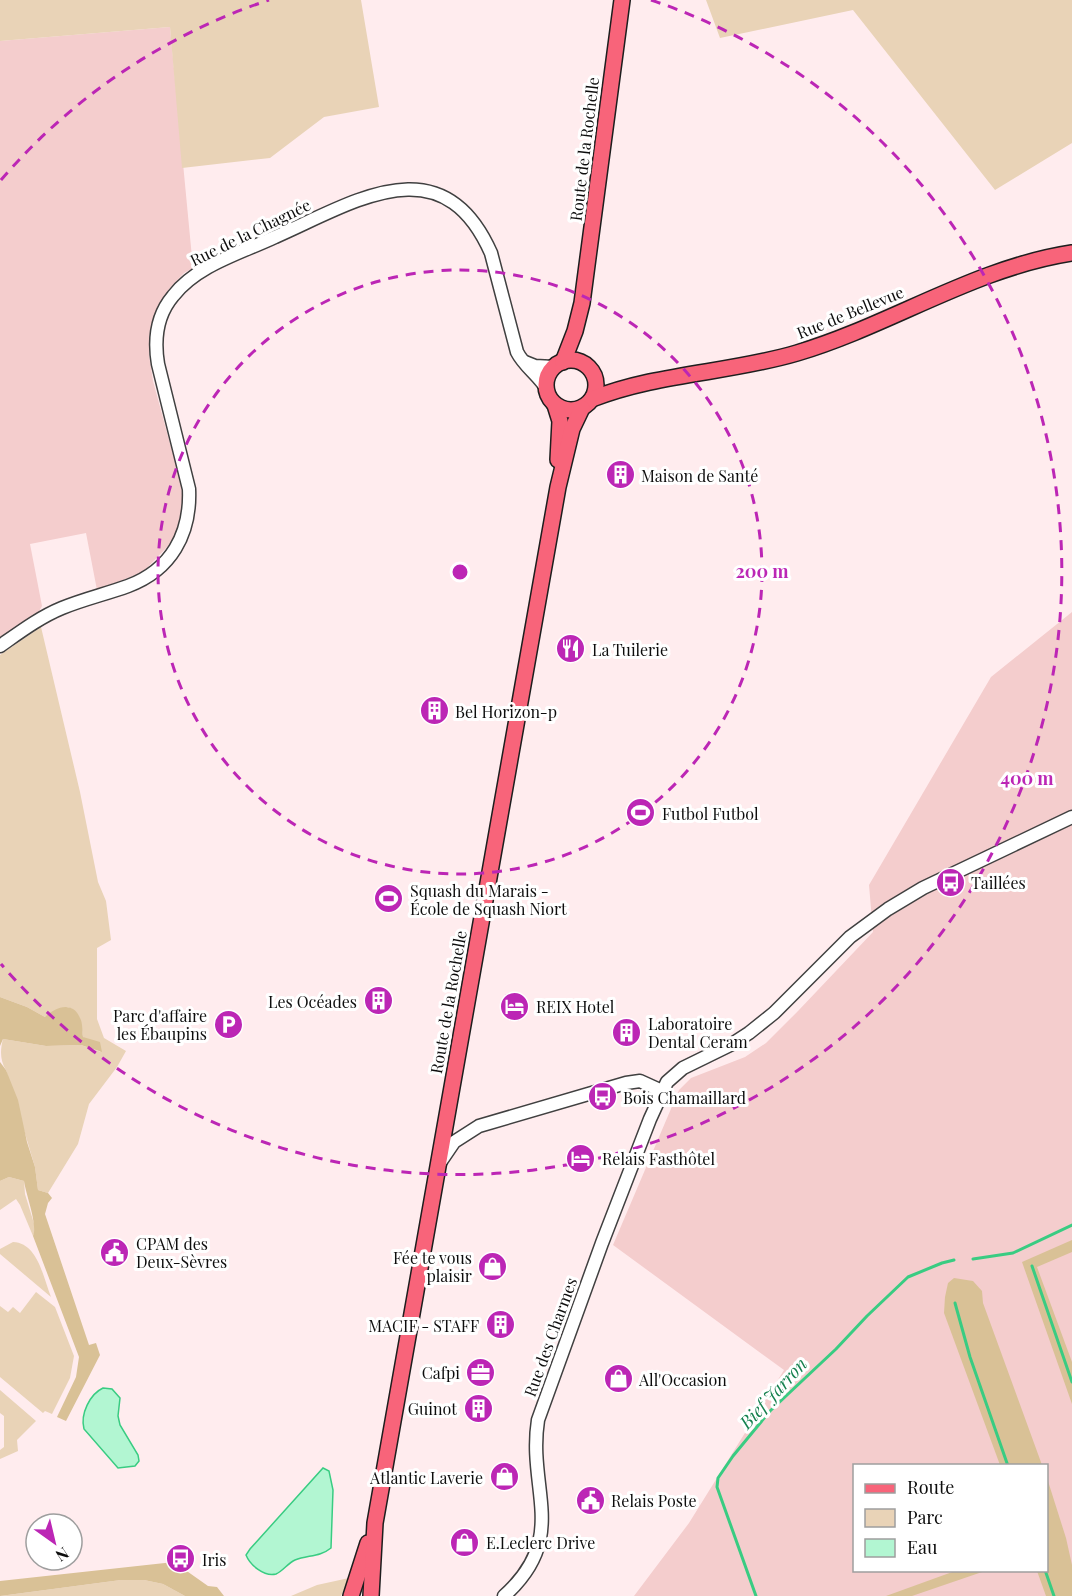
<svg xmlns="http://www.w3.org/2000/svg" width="1072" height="1596" viewBox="0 0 1072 1596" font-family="'Playfair Display',serif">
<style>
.farmland{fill:#f4cdcd;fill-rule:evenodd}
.green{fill:#e9d3b7}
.forest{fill:#d9c196}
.water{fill:#b2f6d2;stroke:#39cc82;stroke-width:1.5}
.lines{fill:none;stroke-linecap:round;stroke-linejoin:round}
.stream{stroke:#39cc82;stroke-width:3}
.minor-casing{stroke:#404040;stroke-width:15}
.major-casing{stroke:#1e1e1e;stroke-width:18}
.minor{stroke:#fff;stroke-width:12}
.major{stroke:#f8647a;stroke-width:15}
.ring{fill:none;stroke:#bc26b5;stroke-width:3;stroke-dasharray:10 8}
.labels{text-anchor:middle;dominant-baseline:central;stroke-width:6;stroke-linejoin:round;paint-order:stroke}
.street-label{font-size:16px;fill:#0d0d0d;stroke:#fff}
.poi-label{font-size:16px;fill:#0d0d0d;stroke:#fff;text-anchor:start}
.water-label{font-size:18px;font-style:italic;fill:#16814f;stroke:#fff}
.centre{fill:#bc26b5;stroke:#fff;stroke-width:3}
.ring-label{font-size:18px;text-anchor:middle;font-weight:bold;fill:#bc26b5;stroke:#fff;stroke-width:6;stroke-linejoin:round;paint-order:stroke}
</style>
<rect width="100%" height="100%" fill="#ffecee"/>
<g class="farmland">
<polygon points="170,27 193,268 184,273 169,289 154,316 149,338 149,355 153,381 181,484 183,505 179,527 170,544 143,572 97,590 86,533 30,544 42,606 37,615 0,639 0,41"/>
<path d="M 1072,612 L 1072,1596 L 634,1596 L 689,1523 L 784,1370 L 613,1245 L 679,1090 L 691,1078 L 745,1057 L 766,1043 L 798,1011 L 873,932 L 869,885 L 991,677 ZM 854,1466 L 1046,1466 L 1046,1570 L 854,1570 Z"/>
</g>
<g class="green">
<polygon points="0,0 361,0 379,107 324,117 270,158 182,168 170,27 0,41"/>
<polygon points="706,0 1072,0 1072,143 995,190 853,10 720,38"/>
<path d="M 41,627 L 80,792 L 98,882 L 106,901 L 111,940 L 97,948 L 97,1019 L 104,1038 L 126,1051 L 117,1067 L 89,1104 L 78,1144 L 48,1193 L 38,1190 L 35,1167 L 6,1070 C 0,1061 0,1050 3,1039 L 46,1046 L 81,1045 L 101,1052 L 83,1037 C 81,1024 82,1013 68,1007 L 45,1017 L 27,1007 L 0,997 L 0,655 Z"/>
<polygon points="9,1177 24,1181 25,1194 36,1230 33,1236 20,1205 16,1199 0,1210 0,1181"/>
<path d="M 13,1242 C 38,1243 43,1277 51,1297 L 0,1254 L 0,1249 Z"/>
<polygon points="36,1292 55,1307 74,1356 70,1378 52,1414 45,1411 43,1413 0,1377 0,1306 8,1312 13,1307 20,1313"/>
<polygon points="0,1390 36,1421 17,1440 18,1451 0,1459 0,1450 4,1447 4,1416 0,1413"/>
<polygon points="349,1578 341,1596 291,1596 317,1585"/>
<polygon points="121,1580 144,1580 163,1584 185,1596 0,1596"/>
</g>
<g class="forest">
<path d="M 0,997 L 27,1007 L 45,1017 C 55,1007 73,1000 80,1018 C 83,1023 82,1031 83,1037 L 100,1042 L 102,1052 L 81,1045 L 46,1046 L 3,1039 L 0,1046 Z"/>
<path d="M 0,1062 L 6,1070 L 18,1100 L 27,1142 L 35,1167 L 38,1190 L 48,1193 L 52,1198 L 48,1203 L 45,1214 L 89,1345 L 96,1343 L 100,1355 L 66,1421 L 57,1417 L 76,1377 L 79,1357 L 33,1236 C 38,1225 26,1195 24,1181 L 9,1177 L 0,1181 Z"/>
<polygon points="1072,1240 1072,1252 1037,1267 1072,1362 1072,1404 1022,1262"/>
<polygon points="954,1278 973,1281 982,1291 983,1303 1042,1465 1000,1465 944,1313 945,1297 948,1283"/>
<polygon points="1047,1478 1066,1538 1072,1565 1072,1596 1046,1596 1037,1571 1046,1570"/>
<polygon points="174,1562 208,1586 217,1587 224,1596 185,1596 163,1584 144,1580 121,1580 0,1596 0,1581"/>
<polygon points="955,1571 985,1571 912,1596 886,1596"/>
</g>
<g class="water">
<path d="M 103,1388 L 112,1389 L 120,1398 L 118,1416 L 120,1425 L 138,1455 L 139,1461 L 135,1466 L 118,1468 L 84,1429 C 80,1414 90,1394 103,1388 Z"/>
<path d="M 323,1468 L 329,1471 L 333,1490 L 331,1548 C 320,1557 308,1555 295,1560 C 288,1563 283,1571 276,1574 C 264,1577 250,1565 246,1555 L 250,1549 Z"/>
</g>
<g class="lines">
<g class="stream">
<polyline points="973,1259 1013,1253 1072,1225"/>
<polyline points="1032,1266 1072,1382"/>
<polyline points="955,1303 970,1357 1008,1466"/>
<polyline points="1045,1570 1054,1596"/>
<polyline points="756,1596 717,1487 718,1478 733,1456 770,1411 836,1349 867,1316 908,1277 942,1263 954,1260"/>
</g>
<defs>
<g id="minor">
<polyline points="525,362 535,366 554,367"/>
<path d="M 0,646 C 20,632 40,617 62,608 C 84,599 106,594 128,586 C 171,570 191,534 189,489 L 158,364 C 154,340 157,315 173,296 C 197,265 241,253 275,237 C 353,203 442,142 491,253 L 517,352 C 524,366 538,375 546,388"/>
<polyline points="439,1164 454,1142 479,1126 626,1083 640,1081 662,1091"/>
<path d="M 504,1596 C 570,1537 527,1490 538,1420 L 602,1243 L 650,1119 L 667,1082 L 683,1068 L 732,1044 L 749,1033 L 774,1013 L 850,937 L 888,909 L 923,888 L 1072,817"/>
</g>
<g id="major">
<circle cx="571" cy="385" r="25"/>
<polyline points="563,362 575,331 582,303 622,0"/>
<path d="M 592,399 C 658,373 730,373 797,353 C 891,325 974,268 1072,253"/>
<polyline points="555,405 560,421 558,460"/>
<polyline points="351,1596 368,1543"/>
<polyline points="371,1596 375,1523 558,487 572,429 582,408"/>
</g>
</defs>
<use href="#minor" class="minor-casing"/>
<use href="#major" class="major-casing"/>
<use href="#minor" class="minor"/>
<use href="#major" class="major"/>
</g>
<g class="ring">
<circle cx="460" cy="572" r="302"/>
<path d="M1 180A603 603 0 0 1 269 0M651 0A603 603 0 1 1 1 964"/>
</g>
<defs>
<symbol id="building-disc" viewBox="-11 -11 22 22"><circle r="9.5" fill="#bc26b5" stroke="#fff"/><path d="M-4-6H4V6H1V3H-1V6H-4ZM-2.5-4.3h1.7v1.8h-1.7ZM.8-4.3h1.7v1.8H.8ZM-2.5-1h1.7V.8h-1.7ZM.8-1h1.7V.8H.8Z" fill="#fff"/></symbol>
<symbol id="restaurant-disc" viewBox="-11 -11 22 22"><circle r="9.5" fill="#bc26b5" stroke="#fff"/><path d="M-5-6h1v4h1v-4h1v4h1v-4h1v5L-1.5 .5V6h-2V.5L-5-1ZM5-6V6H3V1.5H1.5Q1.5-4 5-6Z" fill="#fff"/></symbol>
<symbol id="stadium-disc" viewBox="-11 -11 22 22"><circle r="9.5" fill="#bc26b5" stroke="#fff"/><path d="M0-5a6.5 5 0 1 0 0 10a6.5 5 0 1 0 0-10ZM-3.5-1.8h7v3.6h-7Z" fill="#fff"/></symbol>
<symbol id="bus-disc" viewBox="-11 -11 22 22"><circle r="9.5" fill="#bc26b5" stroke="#fff"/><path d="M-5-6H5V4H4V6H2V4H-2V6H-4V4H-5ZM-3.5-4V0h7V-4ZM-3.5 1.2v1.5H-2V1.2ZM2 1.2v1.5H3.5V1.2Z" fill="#fff"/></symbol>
<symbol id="hotel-disc" viewBox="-11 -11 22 22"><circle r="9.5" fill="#bc26b5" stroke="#fff"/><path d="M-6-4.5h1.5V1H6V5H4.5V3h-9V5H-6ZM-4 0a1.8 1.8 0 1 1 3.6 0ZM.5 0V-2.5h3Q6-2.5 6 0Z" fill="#fff"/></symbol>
<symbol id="parking-disc" viewBox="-11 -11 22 22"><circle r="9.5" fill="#bc26b5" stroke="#fff"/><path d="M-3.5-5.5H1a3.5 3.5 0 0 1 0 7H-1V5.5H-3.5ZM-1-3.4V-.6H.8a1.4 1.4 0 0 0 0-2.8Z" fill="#fff"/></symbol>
<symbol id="civic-disc" viewBox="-11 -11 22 22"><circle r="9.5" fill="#bc26b5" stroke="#fff"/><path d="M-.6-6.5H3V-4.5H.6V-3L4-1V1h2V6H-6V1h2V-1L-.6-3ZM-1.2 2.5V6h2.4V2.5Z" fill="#fff"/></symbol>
<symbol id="shop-disc" viewBox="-11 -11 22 22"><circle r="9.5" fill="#bc26b5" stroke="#fff"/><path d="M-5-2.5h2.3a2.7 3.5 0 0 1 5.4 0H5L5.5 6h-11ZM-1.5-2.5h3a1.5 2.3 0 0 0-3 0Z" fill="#fff"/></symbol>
<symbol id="office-disc" viewBox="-11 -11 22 22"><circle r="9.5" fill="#bc26b5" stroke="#fff"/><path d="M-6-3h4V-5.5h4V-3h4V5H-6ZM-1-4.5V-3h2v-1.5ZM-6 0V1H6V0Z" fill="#fff"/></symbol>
</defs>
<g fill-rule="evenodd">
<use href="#building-disc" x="604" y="458" width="33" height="33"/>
<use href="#restaurant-disc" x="554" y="632" width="33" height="33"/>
<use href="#building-disc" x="418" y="694" width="33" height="33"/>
<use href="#stadium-disc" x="624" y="796" width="33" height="33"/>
<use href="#bus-disc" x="934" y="866" width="33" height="33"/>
<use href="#stadium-disc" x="372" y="882" width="33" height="33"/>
<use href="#building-disc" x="362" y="984" width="33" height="33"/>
<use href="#hotel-disc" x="498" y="990" width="33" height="33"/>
<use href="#parking-disc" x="212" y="1008" width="33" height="33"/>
<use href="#building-disc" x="610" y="1016" width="33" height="33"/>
<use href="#bus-disc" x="586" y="1080" width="33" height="33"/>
<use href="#hotel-disc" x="564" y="1142" width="33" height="33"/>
<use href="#civic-disc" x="98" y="1236" width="33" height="33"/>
<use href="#shop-disc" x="476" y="1250" width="33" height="33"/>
<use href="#building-disc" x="484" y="1308" width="33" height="33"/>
<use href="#office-disc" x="464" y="1356" width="33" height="33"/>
<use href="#shop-disc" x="602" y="1362" width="33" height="33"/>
<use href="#building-disc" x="462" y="1392" width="33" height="33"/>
<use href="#shop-disc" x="488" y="1460" width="33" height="33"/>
<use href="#civic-disc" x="574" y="1484" width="33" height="33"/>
<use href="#shop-disc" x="448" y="1526" width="33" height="33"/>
<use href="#bus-disc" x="164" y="1542" width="33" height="33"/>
</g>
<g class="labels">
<g class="street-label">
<text transform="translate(584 149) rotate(-83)">Route de la Rochelle</text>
<text transform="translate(250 232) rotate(-26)">Rue de la Chagnée</text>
<text transform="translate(850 312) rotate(-22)">Rue de Bellevue</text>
<text transform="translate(448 1002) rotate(-80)">Route de la Rochelle</text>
<text transform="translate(550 1337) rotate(-70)">Rue des Charmes</text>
</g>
<g class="poi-label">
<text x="641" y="475">Maison de Santé</text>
<text x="592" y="649">La Tuilerie</text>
<text x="455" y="711">Bel Horizon-p</text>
<text x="662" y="813">Futbol Futbol</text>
<text x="971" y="882">Taillées</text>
<text x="410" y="890">Squash du Marais -<tspan x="410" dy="18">École de Squash Niort</tspan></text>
<text x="357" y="1001" text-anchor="end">Les Océades</text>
<text x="536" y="1006">REIX Hotel</text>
<text x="207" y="1015" text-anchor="end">Parc d'affaire<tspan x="207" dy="18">les Ébaupins</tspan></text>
<text x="648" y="1023">Laboratoire<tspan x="648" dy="18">Dental Ceram</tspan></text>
<text x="623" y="1097">Bois Chamaillard</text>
<text x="602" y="1158">Relais Fasthôtel</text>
<text x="136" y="1243">CPAM des<tspan x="136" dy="18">Deux-Sèvres</tspan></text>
<text x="472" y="1257" text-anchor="end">Fée te vous<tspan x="472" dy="18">plaisir</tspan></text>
<text x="479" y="1325" text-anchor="end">MACIF - STAFF</text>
<text x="460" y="1372" text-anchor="end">Cafpi</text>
<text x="639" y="1379">All'Occasion</text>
<text x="457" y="1408" text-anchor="end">Guinot</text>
<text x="483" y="1477" text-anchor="end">Atlantic Laverie</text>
<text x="611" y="1500">Relais Poste</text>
<text x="486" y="1542">E.Leclerc Drive</text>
<text x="202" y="1559">Iris</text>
</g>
<g class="water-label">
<text transform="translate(773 1393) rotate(-47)">Bief Jarron</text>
</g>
</g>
<circle cx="460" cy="572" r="9" class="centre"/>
<g class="ring-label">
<text x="762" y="578">200 m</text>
<text x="1027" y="785">400 m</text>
</g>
<rect x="853" y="1464" width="195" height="108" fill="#ffffff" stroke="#9e9e9e" stroke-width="1.5"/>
<rect x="865" y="1484" width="30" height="9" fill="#f8647a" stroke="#9e9e9e" stroke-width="1.5"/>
<text x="907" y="1494" font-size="18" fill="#0d0d0d">Route</text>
<rect x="865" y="1509" width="30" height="18" fill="#e9d3b7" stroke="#9e9e9e" stroke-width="1.5"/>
<text x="907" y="1524" font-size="18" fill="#0d0d0d">Parc</text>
<rect x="865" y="1539" width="30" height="18" fill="#b2f6d2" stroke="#9e9e9e" stroke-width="1.5"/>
<text x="907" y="1554" font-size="18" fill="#0d0d0d">Eau</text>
<g transform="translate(54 1542) rotate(146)"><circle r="28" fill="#ffffff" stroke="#9e9e9e" stroke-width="1.5"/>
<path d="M0-4.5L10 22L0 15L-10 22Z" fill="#bc26b5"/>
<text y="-9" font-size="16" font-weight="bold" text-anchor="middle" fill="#0d0d0d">N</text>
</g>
</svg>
